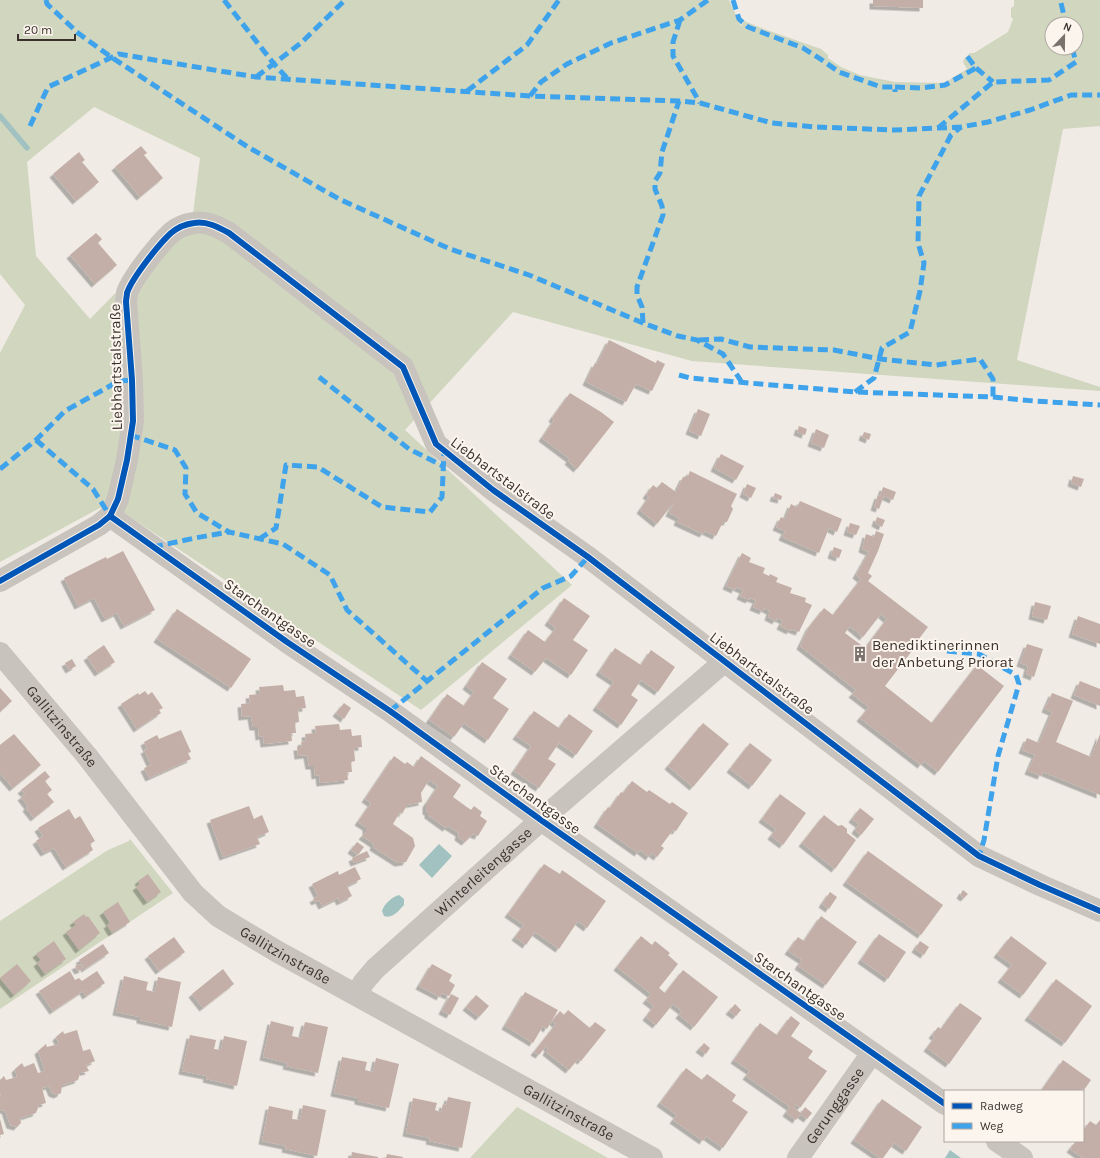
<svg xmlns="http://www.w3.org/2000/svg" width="1100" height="1158" viewBox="0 0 1100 1158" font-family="Karla,sans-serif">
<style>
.green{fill:#d1d6bf;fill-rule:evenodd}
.water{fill:#a1c2c1}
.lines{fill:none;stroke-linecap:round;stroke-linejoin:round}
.stream{stroke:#a1c2c1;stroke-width:5.5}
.building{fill:#c3afa7;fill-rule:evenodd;filter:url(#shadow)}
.street{stroke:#c9c3be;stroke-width:22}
.quiet{stroke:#3fa3eb;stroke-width:5;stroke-dasharray:10 5;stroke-linecap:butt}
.cycleway-casing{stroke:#fbf5ee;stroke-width:8}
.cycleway{stroke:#0057b8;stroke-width:6}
.labels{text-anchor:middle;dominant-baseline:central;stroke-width:4;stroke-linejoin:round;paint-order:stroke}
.street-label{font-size:15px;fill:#3b302b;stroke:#fbf5ee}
.poi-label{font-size:15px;fill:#3b302b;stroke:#fbf5ee;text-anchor:start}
</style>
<defs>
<filter id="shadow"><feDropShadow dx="-3.5" dy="3.5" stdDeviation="0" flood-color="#0004"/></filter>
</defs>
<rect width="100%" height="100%" fill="#f0ebe5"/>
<g class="green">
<path d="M 0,0 L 729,0 L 741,26 L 744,21 L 764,29 L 821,49 L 828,55 L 828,58 L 841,67 L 860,75 L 895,82 L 944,83 L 967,69 L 963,62 L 964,59 L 970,53 L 974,53 L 1008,32 L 1013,19 L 1011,17 L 1011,8 L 1014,6 L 1014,0 L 1100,0 L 1100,126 L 1063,129 L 1017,360 L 1100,387 L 1100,391 L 692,361 L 513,312 L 405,430 L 572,585 L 421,710 L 109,503 L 0,562 L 0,353 L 25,305 L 0,274 ZM 1052,24 L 1076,24 L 1076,48 L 1052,48 ZM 94,107 L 200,158 L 193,214 L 90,319 L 36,256 L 27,162 Z"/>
<polygon points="130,839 173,893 0,1009 0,921 108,850 129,841"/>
<polygon points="517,1107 608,1158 470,1158"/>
</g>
<g class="water">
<polygon points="439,844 452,856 432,878 419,865"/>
<path d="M 399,895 L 404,899 L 404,905 C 398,911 393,919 384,916 L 382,911 C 384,904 392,897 399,895 Z"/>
<polygon points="950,1150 961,1158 945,1158"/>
</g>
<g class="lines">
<polyline class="stream" points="0,116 27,148"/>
</g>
<g class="building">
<polygon points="873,0 923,0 923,8 873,6"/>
<polygon points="141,146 147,153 144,155 163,178 140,197 115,167"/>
<polygon points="79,152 85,160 82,162 99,182 76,201 53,174"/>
<polygon points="96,233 102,239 98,243 117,265 95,284 70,255"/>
<polygon points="609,340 656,363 657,360 665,364 652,391 636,384 626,402 586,382 595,363 597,364"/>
<polygon points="570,393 601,412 614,422 577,469 568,461 570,459 542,438 554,420 552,418"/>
<polygon points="698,409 710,414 701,436 689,431"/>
<polygon points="799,426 807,429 805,435 797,432"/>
<polygon points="816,429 829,435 824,448 811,443"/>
<polygon points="864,432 871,434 869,440 862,437"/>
<polygon points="721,454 744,466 736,480 714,468"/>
<polygon points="690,471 737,494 731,506 733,509 727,522 723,522 716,536 705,531 703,534 677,522 679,518 669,513 674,502 657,524 640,510 649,497 646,495 653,485 657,488 662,482 676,492 683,477 688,476"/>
<polygon points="1073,476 1084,479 1081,487 1071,483"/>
<polygon points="747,484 756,488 751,498 743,494"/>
<polygon points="883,487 896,492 893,500 884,496 879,509 874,507 878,495 880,496"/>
<polygon points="775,493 782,496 781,500 773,498"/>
<polygon points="800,501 842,519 837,532 829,528 819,553 782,537 785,531 776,527 781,517 785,519 791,504 797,507"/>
<polygon points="877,517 885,520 882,527 875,523"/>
<polygon points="850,523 860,526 856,535 847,532"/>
<path d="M 876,531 L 884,534 L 878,551 L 868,573 L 872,576 L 868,581 L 928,627 L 918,640 L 918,643 L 885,686 L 932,723 L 977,665 L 1004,686 L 938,772 L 924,761 L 921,765 L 860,718 L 869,707 L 852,694 L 856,690 L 800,646 L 809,627 L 824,608 L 833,615 L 861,579 L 856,575 L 869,552 L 862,549 L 866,534 L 874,537 ZM 881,614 L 887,619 L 865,648 L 845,633 L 850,626 L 863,637 Z"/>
<polygon points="834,547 842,550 839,558 831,555"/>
<polygon points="123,551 155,610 124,626 117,613 105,619 94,598 78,606 64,578 106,557 107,559"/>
<polygon points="742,553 751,558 749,562 765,568 763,573 769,576 770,574 778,578 776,582 792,588 790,593 806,598 805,602 812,605 799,632 791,629 790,631 780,626 783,620 777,618 776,621 768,617 770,611 764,608 763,611 753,607 756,600 750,598 749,600 740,596 743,590 736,587 735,590 726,586"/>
<polygon points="564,598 590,616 573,640 588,650 571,675 546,658 535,672 511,655 528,630 545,642 556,628 548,622"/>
<polygon points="1035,602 1051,606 1047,620 1032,616"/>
<polygon points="177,609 251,659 231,688 157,639"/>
<polygon points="1078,616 1100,624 1100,644 1072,634"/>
<polygon points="1027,644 1043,649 1034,677 1026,674 1028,666 1020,663"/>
<polygon points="104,645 115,662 98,673 87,657"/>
<polygon points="615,648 641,665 651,650 675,667 658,692 641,680 631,695 638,700 621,725 596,707 614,682 599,672"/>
<polygon points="72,659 76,666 69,670 65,663"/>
<polygon points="482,662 507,679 493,698 509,709 488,740 464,723 454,737 429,720 447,694 464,706 474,692 466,686"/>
<polygon points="1080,681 1100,689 1100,706 1074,695"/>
<polygon points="283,685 284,691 295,690 296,697 304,696 306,708 298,709 299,722 295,723 296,733 291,733 292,741 264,744 263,736 259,737 258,727 253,727 251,716 242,717 241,704 250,703 249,695 260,694 259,687"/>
<polygon points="0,688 12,701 0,712"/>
<polygon points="145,691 148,695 152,692 163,708 159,710 161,713 137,729 121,704 138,693 139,695"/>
<polygon points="1052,693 1073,701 1056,742 1091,757 1100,734 1100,795 1043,772 1041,776 1028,771 1035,755 1022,750 1027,738 1039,743 1052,712 1045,709"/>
<polygon points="344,703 351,708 344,719 336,713"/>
<polygon points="534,711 559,728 569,714 593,731 576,755 559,743 548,759 556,764 539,788 514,771 531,746 516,736"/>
<polygon points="703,723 729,744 693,787 668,766"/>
<polygon points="339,724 340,730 351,729 352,736 361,735 362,747 354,748 355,761 351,762 352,772 347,772 348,780 320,783 319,775 315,776 314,766 309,766 307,755 298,756 297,747 302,747 301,742 306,741 305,734 316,733 315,726"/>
<polygon points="181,730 191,752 188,753 191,759 149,778 144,768 151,765 144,750 147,749 144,742 157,735 159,739"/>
<polygon points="14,734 41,765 13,788 0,773 0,745"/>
<polygon points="750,743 772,760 752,786 730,769"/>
<polygon points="394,756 405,764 407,762 414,767 421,756 461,785 453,797 471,810 474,806 482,812 480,816 487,821 478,836 473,834 465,842 458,837 459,833 448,826 446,828 428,815 428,812 426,811 426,804 438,786 429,780 421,793 422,802 407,805 402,814 400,812 393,824 413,838 415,846 406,862 398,863 373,847 374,844 362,836 366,832 366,827 358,822 371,803 365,799"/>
<polygon points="45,771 50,777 45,781 52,790 47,794 54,802 34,818 26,808 28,806 21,797 25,794 21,790"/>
<polygon points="632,781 647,792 649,790 670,804 672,802 688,813 676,831 673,830 661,846 664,848 657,857 652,853 649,857 640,850 638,853 597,824 608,807 610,808 621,792 623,793"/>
<polygon points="780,794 806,813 783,845 771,836 776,829 762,819"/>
<polygon points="249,806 254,819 262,815 269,832 257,837 260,844 223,857 210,820"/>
<polygon points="860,808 874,819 861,835 855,830 859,824 852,819"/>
<polygon points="69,809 75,819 80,816 95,841 90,844 93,850 66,867 54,848 44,853 36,841 43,836 38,828"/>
<polygon points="824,815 838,826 842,825 847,829 847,833 856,840 835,869 802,843"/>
<polygon points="357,842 364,847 358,855 351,850"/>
<polygon points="367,851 370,857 354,863 352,858"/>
<polygon points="868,851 943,905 921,935 846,882"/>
<polygon points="544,864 560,874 562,870 606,901 587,928 578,921 559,949 535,932 526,945 515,937 524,925 508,914"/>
<polygon points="355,867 361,879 347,886 352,896 340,902 338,898 322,906 319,900 315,902 313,899 318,896 312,884 338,871 339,875"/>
<polygon points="148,874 161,892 147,902 136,887 140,884 138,881"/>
<polygon points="963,890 968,894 964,898 960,895"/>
<polygon points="830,892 837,897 829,909 822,904"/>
<polygon points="118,902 130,922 112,933 107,925 110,923 103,912"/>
<polygon points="84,914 86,917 88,916 100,933 79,950 66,932 76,925 73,922"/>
<polygon points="821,916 857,942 826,985 798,966 802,960 788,951 798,937 804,941"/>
<polygon points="879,934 906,952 888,979 861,960"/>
<polygon points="641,936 652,945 655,941 670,953 668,955 678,964 659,988 665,993 683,970 718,997 694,1027 679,1015 682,1011 673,1004 656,1025 646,1017 654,1006 646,1000 651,994 617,967"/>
<polygon points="1011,936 1047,963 1023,995 1001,979 1012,965 997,954"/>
<polygon points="174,937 185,952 159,971 148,956"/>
<polygon points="54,941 66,959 45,974 37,963 41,960 36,954"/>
<polygon points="920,941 929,947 924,955 915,949"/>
<polygon points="103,944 109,953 85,969 79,960"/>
<polygon points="17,964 31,981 14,995 0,978"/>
<polygon points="80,964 83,969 78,971 75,966"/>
<polygon points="432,964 452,975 449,981 455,985 449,996 442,993 440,997 419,986"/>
<polygon points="223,969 234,984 203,1008 192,994"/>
<polygon points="70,971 75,980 79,978 82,981 97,971 105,983 86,996 83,991 53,1011 39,991"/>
<polygon points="124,976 148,982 146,990 155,992 158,977 181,982 172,1027 140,1020 140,1017 116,1012"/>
<polygon points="1056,979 1092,1006 1065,1043 1028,1017"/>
<polygon points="525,992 558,1010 547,1029 543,1026 533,1043 505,1026"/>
<polygon points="451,994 459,998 450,1015 442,1011"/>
<polygon points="476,995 489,1006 479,1017 466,1007"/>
<polygon points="960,1003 982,1018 949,1064 927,1048 935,1037 932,1035 938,1027 941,1029"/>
<polygon points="735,1004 741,1010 736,1016 729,1011"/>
<polygon points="568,1010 590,1028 595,1022 606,1030 581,1061 578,1059 569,1070 546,1052 548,1048 546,1046 539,1055 534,1052 556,1024 552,1021 560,1011 564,1015"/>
<polygon points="791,1016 800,1023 791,1036 813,1051 808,1058 827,1071 800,1108 796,1104 794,1108 801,1113 805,1107 812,1113 807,1119 800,1114 796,1120 786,1113 790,1107 746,1076 750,1071 734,1060 760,1023 777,1035"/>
<polygon points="271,1021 294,1027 292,1036 301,1038 305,1022 328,1027 318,1073 286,1066 287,1063 263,1057"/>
<polygon points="77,1030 83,1051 90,1049 95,1061 86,1065 89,1071 80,1073 78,1080 62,1085 61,1093 57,1095 52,1093 49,1086 42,1088 46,1103 39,1105 36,1113 20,1118 21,1123 17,1127 10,1125 5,1110 0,1111 0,1097 1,1096 0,1092 0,1080 4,1076 6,1080 17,1077 15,1069 22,1063 24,1067 34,1063 38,1073 45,1071 38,1051 46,1044 47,1047 59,1044 56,1037 63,1031 64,1034"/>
<polygon points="190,1035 216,1040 214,1049 221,1050 224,1036 247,1041 237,1086 206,1079 207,1076 182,1071"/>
<polygon points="704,1043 710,1048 706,1054 699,1049"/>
<polygon points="342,1057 367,1062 365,1070 373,1072 376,1058 399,1064 389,1108 358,1101 358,1098 334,1093"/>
<polygon points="1063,1060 1091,1080 1084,1090 1082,1088 1080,1091 1041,1091"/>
<polygon points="686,1068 702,1080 707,1074 736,1095 732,1101 748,1112 723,1148 706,1136 703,1141 673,1120 677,1115 660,1103"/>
<polygon points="448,1097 471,1102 462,1148 429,1141 430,1138 406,1133 413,1098 437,1103 435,1110 441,1112 443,1104 446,1105"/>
<polygon points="882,1099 922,1127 906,1151 894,1143 883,1158 880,1158 854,1140"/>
<polygon points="303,1105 326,1110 317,1156 285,1149 286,1146 262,1141 269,1106 293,1111 292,1119 300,1120"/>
<polygon points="0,1119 4,1134 0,1135"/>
<polygon points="1100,1120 1100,1158 1083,1158 1070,1149 1076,1141 1083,1141 1083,1131 1090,1121 1096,1125"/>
<polygon points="352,1152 378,1157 378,1158 351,1158"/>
<polygon points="387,1154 403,1157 403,1158 386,1158"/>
</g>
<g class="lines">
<g class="street">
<polyline points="110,516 287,642 390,711 541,820 945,1104"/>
<path d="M 0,581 L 99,525 L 110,516 L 118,499 L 127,460 L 133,421 L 132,380 L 126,302 C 126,299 127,296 127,293 C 132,278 159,244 171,233 C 177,228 186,224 194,223 C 207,221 218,227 229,233 L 403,367 L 436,444 L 493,490 L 588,557 L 979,856 L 1040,885 L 1100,911"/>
<path id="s1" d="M 0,653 L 87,756 L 193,893 L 218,916 L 278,952 L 652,1158"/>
<path id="s2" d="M 356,994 L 364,982 L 375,969 L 541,820 L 725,661"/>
<polyline points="997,1141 1022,1158"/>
<path id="s3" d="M 798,1158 L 872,1053"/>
</g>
<g class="quiet">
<polyline points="46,0 47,4 78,33 111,57 248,147 339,199 450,249 529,275 643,323 678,336 697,340 723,354 741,381"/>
<polyline points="224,0 274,64 288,79"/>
<polyline points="733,0 739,19 748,27 803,48 819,58 839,72 881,87 895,87 895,92"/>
<polyline points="1061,3 1066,24"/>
<polyline points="680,20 673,42 673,56 700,103"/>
<polyline points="976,68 993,82"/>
<polyline points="256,77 301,43 345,0"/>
<polyline points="895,87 921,88 945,85 976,68 967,56"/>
<polyline points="467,91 527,45 559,0"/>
<polyline points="530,96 541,82 567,64 611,43 680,20 708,0"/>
<polyline points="30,126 48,87 119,54 256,77 530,96 679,101 700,103 772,123 816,127 894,130 961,127 988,122 1030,110 1071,95 1100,95"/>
<polyline points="938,128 993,82 1049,80 1076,62 1072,48"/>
<polyline points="643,323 642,307 637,295 637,287 663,215 662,206 655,189 655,181 660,173 662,152 679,101"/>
<polyline points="699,340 721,339 750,347 834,350 880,359 936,365 980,359 993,379 993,397"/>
<polyline points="679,375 690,378 855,392 993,397 1034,401 1100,405"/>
<polyline points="319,377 409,449 443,466"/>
<polyline points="855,392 874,378 882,348 910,332 920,291 924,263 918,243 919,196 951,135 961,127"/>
<polyline points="130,435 175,450 186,468 185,494 197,513 229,532 283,544 330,575 347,610 427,681"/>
<polyline points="36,440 93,489 110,516"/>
<polyline points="0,469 36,440 65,411 119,381 132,380"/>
<polyline points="259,539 276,528 286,465 318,467 382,507 430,512 442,497 444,451"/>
<polyline points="153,547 195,538 229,532"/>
<polyline points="947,651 979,654 988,659 1016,675 1019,684 998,756 984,840 979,856"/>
<polyline points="390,711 543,588 571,576 588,557"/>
</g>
<defs>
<g id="cycleway">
<polyline points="110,516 287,642 390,711 541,820 945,1104"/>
<path d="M 0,581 L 99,525 L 110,516 L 118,499 L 127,460 L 133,421 L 132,380 L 126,302 C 126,299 127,296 127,293 C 132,278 159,244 171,233 C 177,228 186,224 194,223 C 207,221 218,227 229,233 L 403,367 L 436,444 L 493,490 L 588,557 L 979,856 L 1040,885 L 1100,911"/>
</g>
</defs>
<use href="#cycleway" class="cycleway-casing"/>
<use href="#cycleway" class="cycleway"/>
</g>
<defs>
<symbol id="building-bare" viewBox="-9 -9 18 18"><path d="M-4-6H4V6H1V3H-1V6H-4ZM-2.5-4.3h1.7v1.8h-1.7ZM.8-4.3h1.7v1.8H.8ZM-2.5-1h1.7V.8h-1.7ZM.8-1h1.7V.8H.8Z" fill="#7a716c" stroke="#fbf5ee" stroke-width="2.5" paint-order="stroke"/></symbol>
</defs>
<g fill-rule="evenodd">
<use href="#building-bare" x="849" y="643" width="22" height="22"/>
</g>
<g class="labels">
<g class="street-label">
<text transform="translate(116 367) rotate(-91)">Liebhartstalstraße</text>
<text transform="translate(503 478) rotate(37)">Liebhartstalstraße</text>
<text transform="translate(270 613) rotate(35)">Starchantgasse</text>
<text transform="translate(762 673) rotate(37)">Liebhartstalstraße</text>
<text stroke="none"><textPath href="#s1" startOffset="96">Gallitzinstraße</textPath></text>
<text transform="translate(535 799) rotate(36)">Starchantgasse</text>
<text stroke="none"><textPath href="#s2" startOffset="177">Winterleitengasse</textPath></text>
<text stroke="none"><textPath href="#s1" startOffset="420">Gallitzinstraße</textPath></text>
<text transform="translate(800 986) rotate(35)">Starchantgasse</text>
<text stroke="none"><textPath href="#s3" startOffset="64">Gerunggasse</textPath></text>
<text stroke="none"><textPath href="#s1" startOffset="744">Gallitzinstraße</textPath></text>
</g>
<g class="poi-label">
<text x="872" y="645">Benediktinerinnen<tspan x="872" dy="17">der Anbetung Priorat</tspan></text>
</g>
</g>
<rect x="944" y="1090" width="140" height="52" fill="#fbf5ee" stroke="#aea6a0"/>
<rect x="952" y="1103" width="20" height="6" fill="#0057b8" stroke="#aea6a0"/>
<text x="980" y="1110" font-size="12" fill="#3b302b">Radweg</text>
<rect x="952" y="1123" width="20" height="6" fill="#3fa3eb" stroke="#aea6a0"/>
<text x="980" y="1130" font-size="12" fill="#3b302b">Weg</text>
<g transform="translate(1064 36) rotate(22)"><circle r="19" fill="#fbf5ee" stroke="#aea6a0"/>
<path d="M0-3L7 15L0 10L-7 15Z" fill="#7a716c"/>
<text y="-6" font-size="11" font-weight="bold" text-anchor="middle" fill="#3b302b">N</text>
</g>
<path d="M18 34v6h57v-6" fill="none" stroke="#3b302b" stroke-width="2"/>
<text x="24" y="34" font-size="12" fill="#3b302b" stroke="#fbf5ee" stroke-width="3" paint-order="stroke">20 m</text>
</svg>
